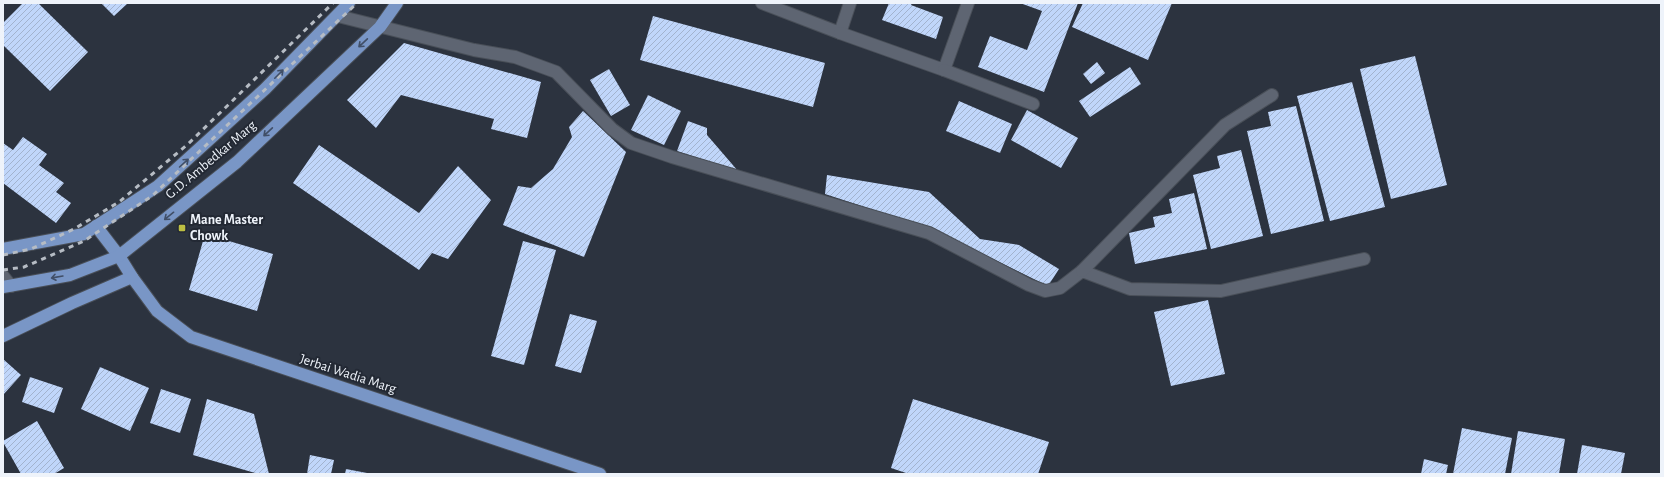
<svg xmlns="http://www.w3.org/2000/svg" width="1664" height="477" viewBox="0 0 1664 477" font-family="'Alegreya Sans',sans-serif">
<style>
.building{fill:url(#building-hatch)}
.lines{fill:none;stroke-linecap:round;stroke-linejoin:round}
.minor-casing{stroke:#494f58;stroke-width:14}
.major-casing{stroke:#494f58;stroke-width:14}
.minor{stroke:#5e6572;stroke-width:12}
.major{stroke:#7996c6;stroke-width:12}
.rail{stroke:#b6bcc4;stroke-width:3;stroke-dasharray:5 5;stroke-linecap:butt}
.oneway{stroke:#414f67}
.poi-dot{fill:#bdbf43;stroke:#232934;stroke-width:1.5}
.labels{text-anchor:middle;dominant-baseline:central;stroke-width:4;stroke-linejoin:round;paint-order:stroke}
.street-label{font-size:14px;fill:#eef3fa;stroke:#232934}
.poi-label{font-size:14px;font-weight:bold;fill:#eef3fa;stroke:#232934;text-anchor:start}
</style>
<defs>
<pattern id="building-hatch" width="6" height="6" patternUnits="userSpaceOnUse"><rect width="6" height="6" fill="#c0d6fa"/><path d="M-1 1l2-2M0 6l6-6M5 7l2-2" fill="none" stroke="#a2b3ce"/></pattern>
</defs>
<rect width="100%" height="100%" fill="#2c333f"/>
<g class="building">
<polygon points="23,3 38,3 88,52 50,91 3,45 3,23"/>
<polygon points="101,3 128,3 114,16"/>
<polygon points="889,3 912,3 911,5 943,17 936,39 882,20"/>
<polygon points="1020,3 1078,3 1044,92 978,67 990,36 1027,50 1042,11"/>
<polygon points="1083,3 1172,3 1148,60 1072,27"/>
<polygon points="653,16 825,63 813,107 640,60"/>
<polygon points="404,43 541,82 527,138 491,129 494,119 401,95 376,128 347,100"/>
<polygon points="1415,56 1447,185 1391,199 1360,69"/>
<polygon points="1097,62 1105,73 1091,84 1083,74"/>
<polygon points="1130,67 1141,84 1090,117 1079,101"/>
<polygon points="609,69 630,105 611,116 590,80"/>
<polygon points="1352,82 1385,207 1330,221 1297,96"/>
<polygon points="648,95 681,111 664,145 631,130"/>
<polygon points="959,101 1012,124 1000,153 946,131"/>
<polygon points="1296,106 1324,221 1271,234 1247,131 1271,126 1268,112"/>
<polygon points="1027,110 1078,138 1061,168 1011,140"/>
<polygon points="583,111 626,152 584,257 503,225 518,186 531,188 553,169 572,137 569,127"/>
<polygon points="688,121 707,128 707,135 738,171 677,151"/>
<polygon points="23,137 47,154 39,165 64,183 56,192 71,203 56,223 3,183 3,143 13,150"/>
<polygon points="319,145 419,213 458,166 491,200 448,259 432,253 419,270 293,183"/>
<polygon points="1241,150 1263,236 1211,249 1193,175 1220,168 1217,156"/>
<polygon points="827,175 929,192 980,239 1019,245 1059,269 1048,286 932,229 825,194"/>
<polygon points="1194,193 1207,249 1135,264 1129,233 1155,227 1153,217 1172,213 1169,199"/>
<polygon points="205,234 273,254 257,311 189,290"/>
<polygon points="523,241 556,250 524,365 491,356"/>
<polygon points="1208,300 1225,374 1171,386 1154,312"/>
<polygon points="570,314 597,321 581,373 555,366"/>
<polygon points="3,359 21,375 3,395"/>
<polygon points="100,367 149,388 130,431 81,409"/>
<polygon points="30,377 63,388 54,413 22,402"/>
<polygon points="161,389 191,399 180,433 150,423"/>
<polygon points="207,399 254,414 269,474 259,474 193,455"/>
<polygon points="913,399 1049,442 1038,474 909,474 891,468"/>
<polygon points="37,421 64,468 54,474 21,474 3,442 3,441"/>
<polygon points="1462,428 1512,438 1505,474 1453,474"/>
<polygon points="1518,431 1565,439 1559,474 1511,474"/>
<polygon points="1582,445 1625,453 1621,474 1577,474"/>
<polygon points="310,455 334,460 331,474 307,474"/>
<polygon points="1424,459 1448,465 1446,474 1421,474"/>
<polygon points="346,469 367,473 366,474 345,474"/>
</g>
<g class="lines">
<defs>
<g id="minor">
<polyline points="762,3 840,33 850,3"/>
<polyline points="338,16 474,50 515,57 556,72 612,129 631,143 672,157 929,233 1029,285 1045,291 1060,288 1082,271 1130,289 1221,291 1364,259"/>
<polyline points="840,33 944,70 968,3"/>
<polyline points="944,70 1033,104"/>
<polyline points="1082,271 1225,125 1272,95"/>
<polyline points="3,276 11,286"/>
</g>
<g id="major">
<polyline points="96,226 119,256 132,277 157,311 191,337 600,474"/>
<polyline points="3,249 84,234 158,186 265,89 349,3"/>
<polyline points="3,287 70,275 119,256 237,162 380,27 397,3"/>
<polyline points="3,336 72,303 132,277"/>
</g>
</defs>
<use href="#minor" class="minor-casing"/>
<use href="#major" class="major-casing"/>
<use href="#minor" class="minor"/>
<use href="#major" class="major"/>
<g class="rail">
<polyline points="3,255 31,249 74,229 119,202 188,144 333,3"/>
<polyline points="3,270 24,267 84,241 152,196 357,3"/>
</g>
</g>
<defs><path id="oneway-shaft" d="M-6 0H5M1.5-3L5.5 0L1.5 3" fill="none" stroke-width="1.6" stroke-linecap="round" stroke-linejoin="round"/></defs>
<g class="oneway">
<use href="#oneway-shaft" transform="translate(363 43) rotate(137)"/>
<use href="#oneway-shaft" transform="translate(279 74) rotate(-45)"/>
<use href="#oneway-shaft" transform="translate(268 132) rotate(137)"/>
<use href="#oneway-shaft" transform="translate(184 163) rotate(-42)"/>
<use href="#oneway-shaft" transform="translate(169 216) rotate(141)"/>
<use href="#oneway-shaft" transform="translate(57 277) rotate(170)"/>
</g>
<rect class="poi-dot" x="178" y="224" width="8" height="8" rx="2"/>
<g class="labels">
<g class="street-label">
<text transform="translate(211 160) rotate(-40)">G.D. Ambedkar Marg</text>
<text transform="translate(348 374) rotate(18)">Jerbai Wadia Marg</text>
</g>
<g class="poi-label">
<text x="190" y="220">Mane Master<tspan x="190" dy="16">Chowk</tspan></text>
</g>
</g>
<rect width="1664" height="477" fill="none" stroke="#eef3fa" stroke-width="8"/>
</svg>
